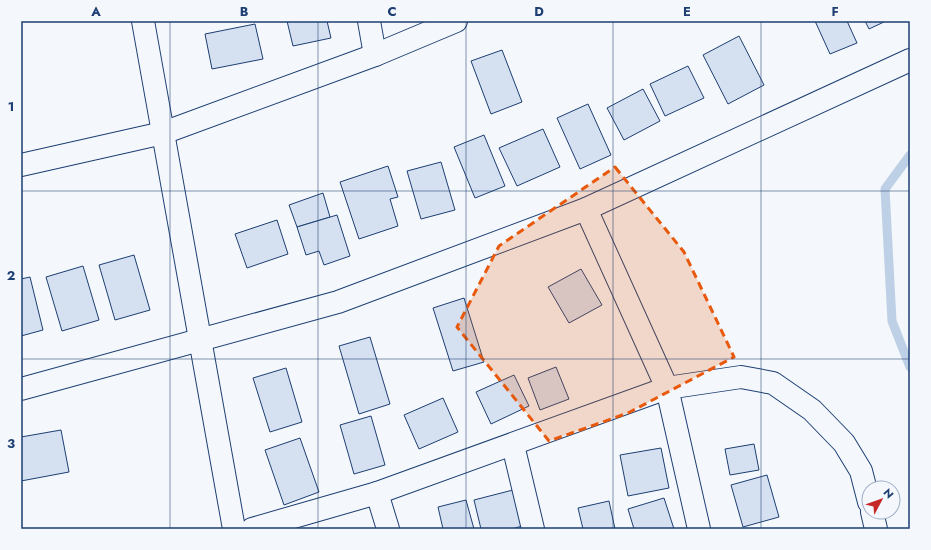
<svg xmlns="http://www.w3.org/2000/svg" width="931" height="550" viewBox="0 0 931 550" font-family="Jost,sans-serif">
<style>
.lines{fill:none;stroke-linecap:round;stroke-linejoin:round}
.stream{stroke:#bed0e5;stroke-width:9}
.building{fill:#d5e0f0;stroke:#1d3f73}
.minor-casing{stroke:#1d3f73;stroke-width:24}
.minor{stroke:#f4f7fb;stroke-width:22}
.marked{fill:#e8590c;fill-opacity:0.2;stroke:#e8590c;stroke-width:3;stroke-dasharray:8 5;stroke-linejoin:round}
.grid{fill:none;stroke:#1d3f73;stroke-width:1;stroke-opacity:0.55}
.neatline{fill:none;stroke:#1d3f73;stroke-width:1.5}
.grid-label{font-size:13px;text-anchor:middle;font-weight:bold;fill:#1d3f73}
</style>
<rect width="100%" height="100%" fill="#f4f7fb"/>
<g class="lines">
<polyline class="stream" points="910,155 885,189 892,321 910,367"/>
</g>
<g class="building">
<polygon points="287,21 327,21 331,38 293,46"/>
<polygon points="815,21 847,21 857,43 830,54"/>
<polygon points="865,21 886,21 869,29"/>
<polygon points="255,24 263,59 212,69 205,34"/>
<polygon points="739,36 764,85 728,104 703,55"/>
<polygon points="502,50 522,102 491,114 471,61"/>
<polygon points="688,66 704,98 665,116 650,84"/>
<polygon points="643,89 660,121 624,140 607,108"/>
<polygon points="588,104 611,155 580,169 557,118"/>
<polygon points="543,129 560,167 517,186 499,148"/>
<polygon points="484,135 505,186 475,198 454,147"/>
<polygon points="441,162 455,210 421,219 407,171"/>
<polygon points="388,166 398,197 390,199 398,226 359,239 340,182"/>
<polygon points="323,193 330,217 297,227 289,205"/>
<polygon points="337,215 350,256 324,265 319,251 306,255 297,227"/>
<polygon points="277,220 288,254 247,268 235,234"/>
<polygon points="134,255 150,310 115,320 99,265"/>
<polygon points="83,266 99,320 62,331 46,277"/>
<polygon points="581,269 602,305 569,323 548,287"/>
<polygon points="30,277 43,330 21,336 21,279"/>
<polygon points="464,298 484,362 453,371 433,308"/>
<polygon points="370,337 390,404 359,414 339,346"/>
<polygon points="556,367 569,399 540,410 528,378"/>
<polygon points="286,368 302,422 270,432 253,378"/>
<polygon points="514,375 529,406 491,424 476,392"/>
<polygon points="443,398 458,432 419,449 404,415"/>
<polygon points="371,416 385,465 354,474 340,425"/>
<polygon points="61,430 69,472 21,481 21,437"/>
<polygon points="300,438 319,492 284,505 265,450"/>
<polygon points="754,444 759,470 730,475 725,449"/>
<polygon points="661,448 669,488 628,496 620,455"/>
<polygon points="767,475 779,517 743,527 731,485"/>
<polygon points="513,490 522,526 512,529 481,529 474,500"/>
<polygon points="664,498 674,529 634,529 628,509"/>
<polygon points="466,500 474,529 443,529 438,507"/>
<polygon points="609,501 615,529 583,529 578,508"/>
</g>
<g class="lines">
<defs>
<g id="minor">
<polyline points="143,21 234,529"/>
<polyline points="369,21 375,55"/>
<polyline points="21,165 163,133 375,55 456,21"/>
<polyline points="586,209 667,388 699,529"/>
<polyline points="21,389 338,302 586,209 910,60"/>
<polyline points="513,445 533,529"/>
<polyline points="377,493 388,529"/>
<polyline points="872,512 876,529"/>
<polyline points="252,529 377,493 667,388 741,377 773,383 812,410 844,443 861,471 869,502"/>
</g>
</defs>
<use href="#minor" class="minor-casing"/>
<use href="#minor" class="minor"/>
</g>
<path class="marked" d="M 615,167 L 684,252 L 734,357 L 628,413 L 549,441 L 457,327 L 499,246 Z"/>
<path class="grid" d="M 170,21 L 170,529M 318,21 L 318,529M 466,21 L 466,529M 613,21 L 613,529M 761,21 L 761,529M 21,191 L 910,191M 21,359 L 910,359"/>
<rect width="931" height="550" fill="none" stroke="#f4f7fb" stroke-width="44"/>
<g transform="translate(881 500) rotate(49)"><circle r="19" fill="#f4f7fb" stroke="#9eadc5"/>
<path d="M0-3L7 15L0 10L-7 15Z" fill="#c62828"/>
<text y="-6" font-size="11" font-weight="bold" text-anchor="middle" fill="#1d3f73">N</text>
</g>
<rect x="22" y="22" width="887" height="506" class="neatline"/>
<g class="grid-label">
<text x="96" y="16">A</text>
<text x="244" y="16">B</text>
<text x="392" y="16">C</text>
<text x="539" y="16">D</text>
<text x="687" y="16">E</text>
<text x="835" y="16">F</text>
<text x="11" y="111">1</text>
<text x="11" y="280">2</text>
<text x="11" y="448">3</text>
</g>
</svg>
